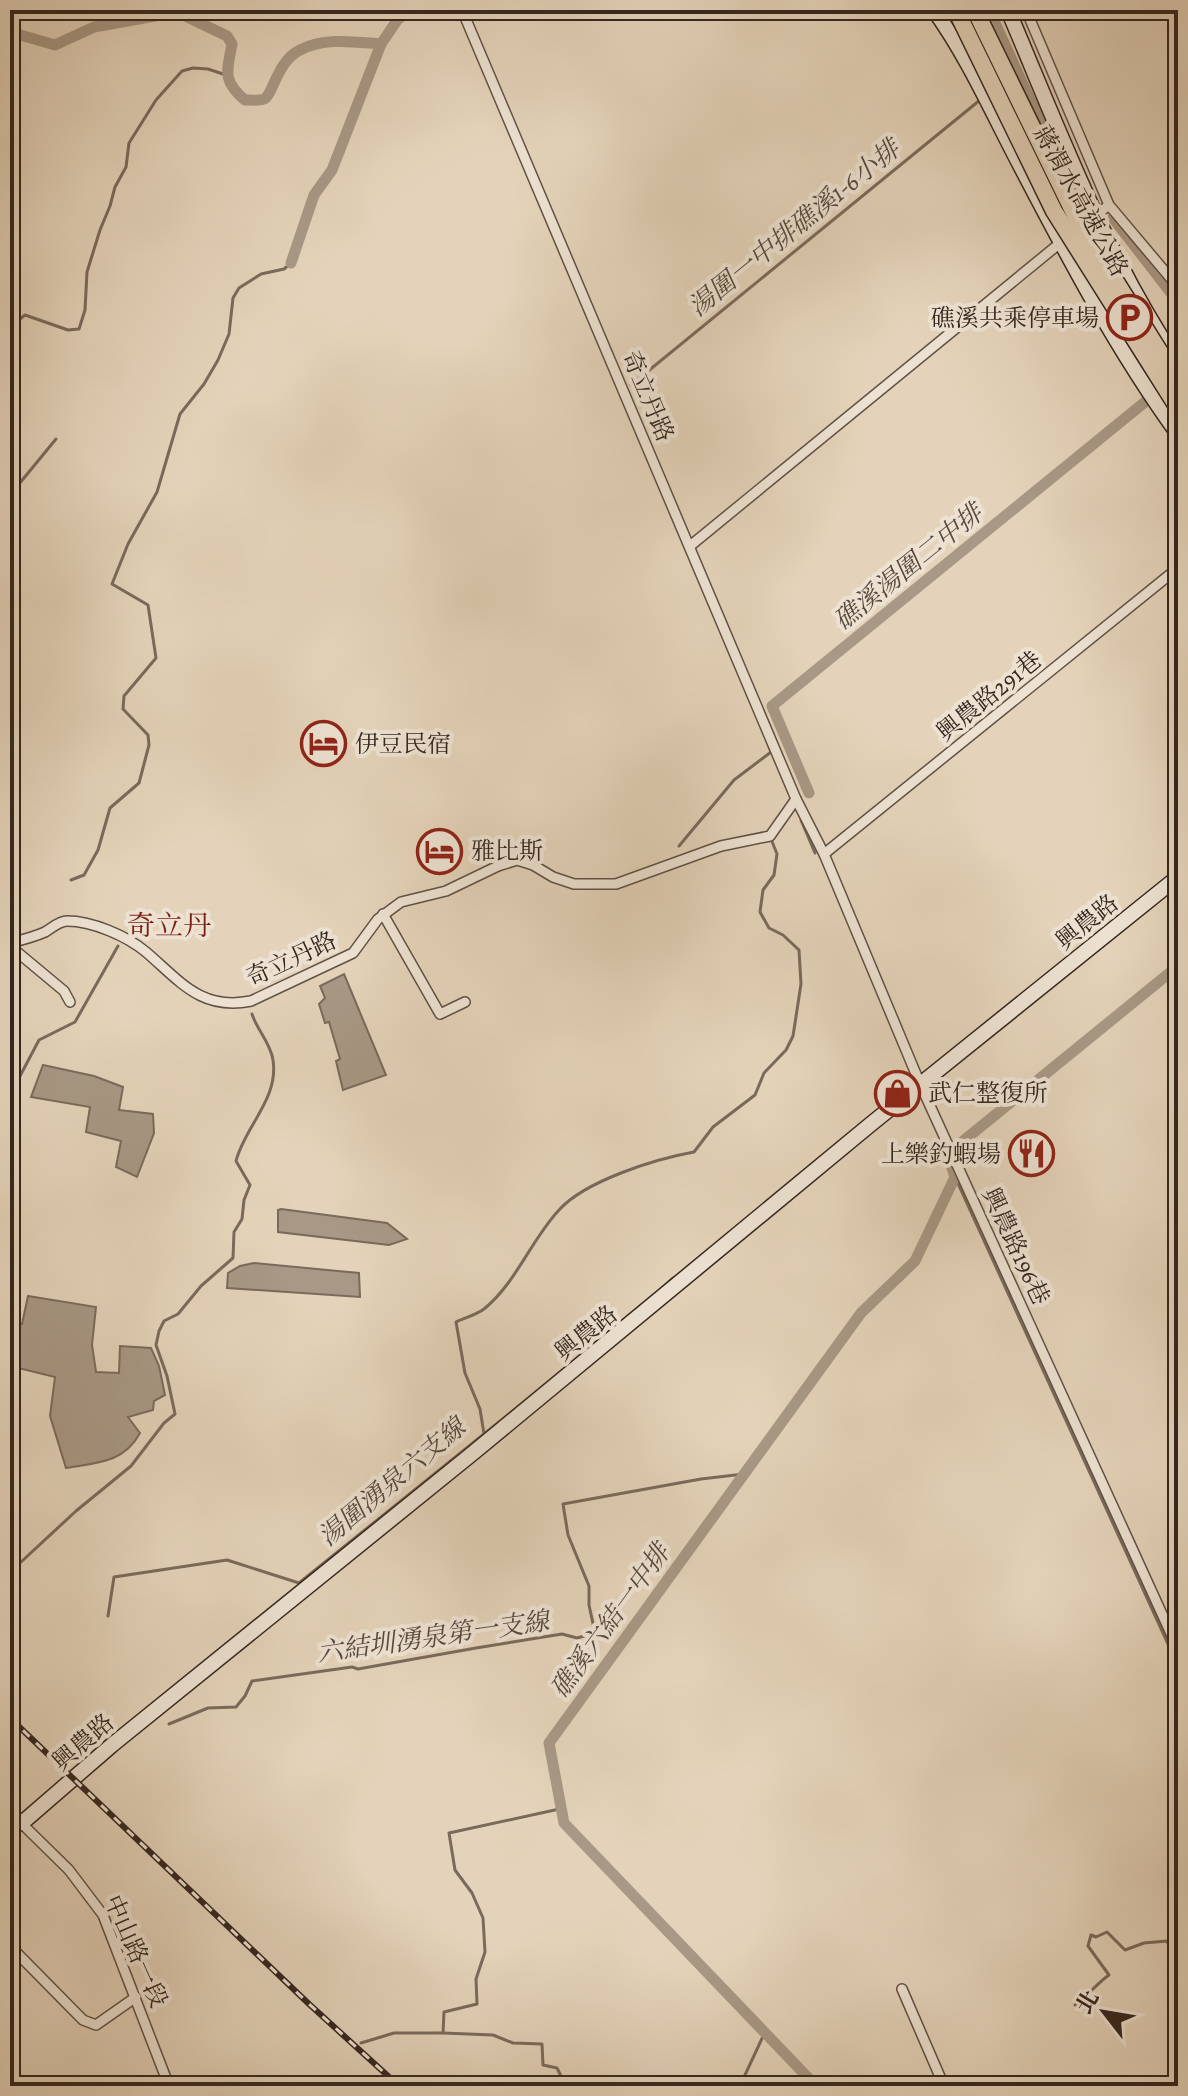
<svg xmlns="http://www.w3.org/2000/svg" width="1188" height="2096" viewBox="0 0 1188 2096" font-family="Alegreya,'Noto Serif TC',serif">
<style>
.water{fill:#a89885;stroke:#7a6a5c;stroke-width:2}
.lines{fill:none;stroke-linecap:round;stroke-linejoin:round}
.stream{stroke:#7a6a5c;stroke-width:3}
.canal{stroke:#a89885;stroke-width:11}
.street-casing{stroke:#605146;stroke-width:12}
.secondary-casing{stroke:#34261f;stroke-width:17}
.street{stroke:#ede2d2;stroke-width:9}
.secondary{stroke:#ede2d2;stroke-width:14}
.rail-casing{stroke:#34261f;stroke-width:6}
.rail{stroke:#ede2d2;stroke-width:3;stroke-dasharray:9;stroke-linecap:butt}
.highway-bridge-casing{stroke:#34261f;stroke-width:19;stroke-linecap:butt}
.highway-bridge{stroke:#e4d3ba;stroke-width:16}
.labels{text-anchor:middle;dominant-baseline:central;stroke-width:8;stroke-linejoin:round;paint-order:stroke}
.street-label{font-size:24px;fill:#34261f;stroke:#ede2d2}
.poi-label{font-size:24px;fill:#34261f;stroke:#ede2d2;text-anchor:start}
.water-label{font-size:26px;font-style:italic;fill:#57483e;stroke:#ede2d2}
.quarter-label{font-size:28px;fill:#7a1f14;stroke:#ede2d2}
</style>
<rect width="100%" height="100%" fill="#e4d3ba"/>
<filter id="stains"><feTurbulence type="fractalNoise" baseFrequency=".0025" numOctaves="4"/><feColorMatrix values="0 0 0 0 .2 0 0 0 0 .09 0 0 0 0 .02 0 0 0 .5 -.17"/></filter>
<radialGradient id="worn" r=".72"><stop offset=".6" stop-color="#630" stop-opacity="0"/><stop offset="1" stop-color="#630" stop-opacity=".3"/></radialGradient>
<g class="water">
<polygon points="344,974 386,1075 343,1090 336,1061 340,1059 329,1022 325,1023 319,1004 325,998 320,986"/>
<polygon points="43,1065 94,1076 123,1087 119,1110 153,1114 154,1133 137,1177 116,1167 121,1141 86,1132 90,1107 31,1097"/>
<polygon points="281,1209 387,1223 407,1239 389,1245 278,1232 278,1210"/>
<polygon points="254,1263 359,1273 360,1297 227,1288 228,1273 240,1266"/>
<path d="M 28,1296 L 96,1307 L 92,1345 L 96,1372 L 119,1373 L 120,1346 L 151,1348 L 159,1366 L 165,1395 L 154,1401 L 153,1410 L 128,1417 L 140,1433 C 124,1463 96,1463 66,1468 L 50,1416 L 55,1377 L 10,1366 L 10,1322 L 22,1324 Z"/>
</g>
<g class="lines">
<g class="stream">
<polyline points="10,327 25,315 68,330 79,329 85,310 87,272 100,230 110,206 115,187 126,167 129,143 156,100 182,71 193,68 208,69 226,75"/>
<polyline points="631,385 980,100"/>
<polyline points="10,495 56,439"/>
<polyline points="801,820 815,853"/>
<polyline points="679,846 734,780 771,752 767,741"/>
<polyline points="71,880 84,875 98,850 110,808 139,783 149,745 148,735 123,709 124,696 156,658 148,605 112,584 128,544 157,492 180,414 204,384 218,360 229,334 233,298 239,288 261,274 284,269 291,263"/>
<polyline points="10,1095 39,1040 75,1022 118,946"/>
<polyline points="955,1177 1178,1666"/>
<polyline points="661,1289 673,1278"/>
<polyline points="484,1434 534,1394"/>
<path d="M 10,1568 L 21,1562 L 76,1511 L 131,1466 L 164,1423 L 175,1414 L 167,1376 L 156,1345 L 159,1331 L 164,1321 L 178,1314 L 201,1286 L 233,1258 L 234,1232 L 242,1219 L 244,1200 L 250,1185 L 236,1161 C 245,1126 279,1099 273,1060 C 271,1044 257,1030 252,1014"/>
<path d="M 108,1616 L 114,1577 L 227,1560 L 299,1583 L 484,1434 L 480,1409 L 465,1373 L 456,1322 C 464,1318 476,1315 484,1309 C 516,1283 531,1240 559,1210 C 585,1181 655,1159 694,1152 L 713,1127 L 755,1095 L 764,1073 L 786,1050 L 793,1036 L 801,984 L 799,950 L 783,935 L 769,928 L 760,912 L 763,890 L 774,875 L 777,854 L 771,839"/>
<polyline points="169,1724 208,1708 236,1707 245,1696 252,1681 352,1667 358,1669 476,1648 562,1634 577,1638 595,1633 589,1605 589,1586 568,1535 563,1504 701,1479 744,1474"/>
<path d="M 1075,2005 C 1088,1996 1096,1984 1109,1975 L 1088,1946 L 1091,1935 L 1096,1937 L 1107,1932 L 1125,1950 L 1144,1943 L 1167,1941 L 1178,1964"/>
<polyline points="443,2033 444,2012 477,2004 476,1979 485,1952 483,1918 472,1893 455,1870 449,1833 564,1808"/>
<polyline points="361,2043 394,2033 443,2033 493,2035 513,2043 542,2044 543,2065 557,2068 566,2086"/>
<polyline points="743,2086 745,2075 765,2032"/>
</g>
<g class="canal">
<polyline points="989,10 1044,130 1074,180"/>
<path d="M 10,32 L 55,45 L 94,27 L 177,12 L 227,36 L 232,44 C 227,71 222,81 245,100 C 251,100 259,101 264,99 C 273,95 277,61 300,50 C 325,37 354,42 381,44"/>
<polyline points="1113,218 1178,302"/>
<polyline points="291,263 314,195 332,170 381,44 398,19 410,10"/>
<polyline points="809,793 772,706 1145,402"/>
<polyline points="957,1146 1178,966"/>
<polyline points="816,2086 564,1823 549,1743 861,1313 915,1261 955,1177 950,1162"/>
</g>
<defs>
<g id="street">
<polyline points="462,10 796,799 824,854 921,1086 1178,1649"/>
<polyline points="1026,10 1109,205 1178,287"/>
<polyline points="1080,228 1109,205"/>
<polyline points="690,546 1065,239"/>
<polyline points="824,854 1178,568"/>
<polyline points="383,914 440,1014 465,1002"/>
<path d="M 10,943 C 22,940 34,937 45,932 C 52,928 59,921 67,921 C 92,921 127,936 146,952 C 180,981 201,1011 251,1001 L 353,953 L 378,919 L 401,902 L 446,891 L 498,866 L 517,860 L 533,865 L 553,877 L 574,884 L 616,884 L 721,846 L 770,836 L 796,799"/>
<polyline points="10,946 64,991 70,1002"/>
<polyline points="10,1812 69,1870 103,1915 169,2086"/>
<polyline points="10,1946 83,2020 96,2025 136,1997"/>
<polyline points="902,1989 944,2086"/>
</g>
<g id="secondary">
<path d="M 934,10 C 969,59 992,112 1020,165 C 1068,257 1117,350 1178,434"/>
<path d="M 1008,10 C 1059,130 1105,255 1178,363"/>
<polyline points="22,1823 112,1745 473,1453 871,1124 1178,877"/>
</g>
</defs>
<use href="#street" class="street-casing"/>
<use href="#secondary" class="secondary-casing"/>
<use href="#street" class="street"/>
<use href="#secondary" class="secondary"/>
<defs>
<polyline id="rail" points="10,1718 309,2004 399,2086"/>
</defs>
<use href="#rail" class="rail-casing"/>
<use href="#rail" class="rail"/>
<defs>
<g id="highway-bridge">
<polyline points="956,10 1054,211 1178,408"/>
<polyline points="975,10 1078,221 1178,381"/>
</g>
</defs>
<use href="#highway-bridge" class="highway-bridge-casing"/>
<use href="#highway-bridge" class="highway-bridge"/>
</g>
<defs>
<symbol id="parking-ring" viewBox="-11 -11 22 22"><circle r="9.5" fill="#ede2d2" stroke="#8f2418" stroke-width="1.5"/><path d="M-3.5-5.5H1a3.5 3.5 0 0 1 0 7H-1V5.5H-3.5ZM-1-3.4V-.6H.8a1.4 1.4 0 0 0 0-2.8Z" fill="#8f2418"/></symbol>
<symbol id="hotel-ring" viewBox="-11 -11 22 22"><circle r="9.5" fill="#ede2d2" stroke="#8f2418" stroke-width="1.5"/><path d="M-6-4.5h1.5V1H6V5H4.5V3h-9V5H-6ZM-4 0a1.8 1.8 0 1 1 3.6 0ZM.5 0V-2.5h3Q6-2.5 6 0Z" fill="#8f2418"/></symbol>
<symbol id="shop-ring" viewBox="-11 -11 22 22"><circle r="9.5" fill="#ede2d2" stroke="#8f2418" stroke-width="1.5"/><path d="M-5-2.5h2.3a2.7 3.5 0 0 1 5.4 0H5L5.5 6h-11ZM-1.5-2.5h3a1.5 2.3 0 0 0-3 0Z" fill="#8f2418"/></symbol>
<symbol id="restaurant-ring" viewBox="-11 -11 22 22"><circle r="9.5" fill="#ede2d2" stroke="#8f2418" stroke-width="1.5"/><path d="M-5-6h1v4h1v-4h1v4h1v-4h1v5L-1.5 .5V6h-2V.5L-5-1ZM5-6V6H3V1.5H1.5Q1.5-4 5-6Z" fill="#8f2418"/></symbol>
</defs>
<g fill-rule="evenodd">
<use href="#parking-ring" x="1104" y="292" width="51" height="51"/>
<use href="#hotel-ring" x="298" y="718" width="51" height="51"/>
<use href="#hotel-ring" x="414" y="826" width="51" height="51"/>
<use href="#shop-ring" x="872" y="1068" width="51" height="51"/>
<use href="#restaurant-ring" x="1006" y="1128" width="51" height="51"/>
</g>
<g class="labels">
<g class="street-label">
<text transform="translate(1081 201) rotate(61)">蔣渭水高速公路</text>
<text transform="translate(648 396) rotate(67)">奇立丹路</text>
<text transform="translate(989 696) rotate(-39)">興農路291巷</text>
<text transform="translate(1087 922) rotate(-39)">興農路</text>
<text transform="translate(291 959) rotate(-25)">奇立丹路</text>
<text transform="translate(1016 1246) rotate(65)">興農路196巷</text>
<text transform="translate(586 1333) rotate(-39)">興農路</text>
<text transform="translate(83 1742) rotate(-41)">興農路</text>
<text transform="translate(136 1951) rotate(66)">中山路一段</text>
</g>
<g class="poi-label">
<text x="1099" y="318" text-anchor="end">礁溪共乘停車場</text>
<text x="355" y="744">伊豆民宿</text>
<text x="471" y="851">雅比斯</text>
<text x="928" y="1093">武仁整復所</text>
<text x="1001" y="1154" text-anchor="end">上樂釣蝦場</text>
</g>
<g class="water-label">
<text transform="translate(794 228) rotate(-39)">湯圍一中排礁溪1-6小排</text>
<text transform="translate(908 567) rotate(-39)">礁溪湯圍二中排</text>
<text transform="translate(392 1482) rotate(-40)">湯圍湧泉六支線</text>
<text transform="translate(610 1621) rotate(-54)">礁溪六結一中排</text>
<text transform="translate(433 1637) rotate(-8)">六結圳湧泉第一支線</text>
</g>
<g class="quarter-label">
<text x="169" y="926">奇立丹</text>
</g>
</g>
<rect width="1188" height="2096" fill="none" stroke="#e4d3ba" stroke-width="40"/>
<rect x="12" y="12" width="1164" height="2072" fill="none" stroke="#34261f" stroke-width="4"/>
<rect x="20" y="20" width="1148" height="2056" fill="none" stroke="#34261f" stroke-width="2"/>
<g transform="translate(1104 2012) rotate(301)" stroke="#ede2d2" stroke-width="6" paint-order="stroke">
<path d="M0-6L14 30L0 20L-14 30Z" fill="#34261f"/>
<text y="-12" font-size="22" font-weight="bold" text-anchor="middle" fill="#34261f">北</text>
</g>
<rect width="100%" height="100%" filter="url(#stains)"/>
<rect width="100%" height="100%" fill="url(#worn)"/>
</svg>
